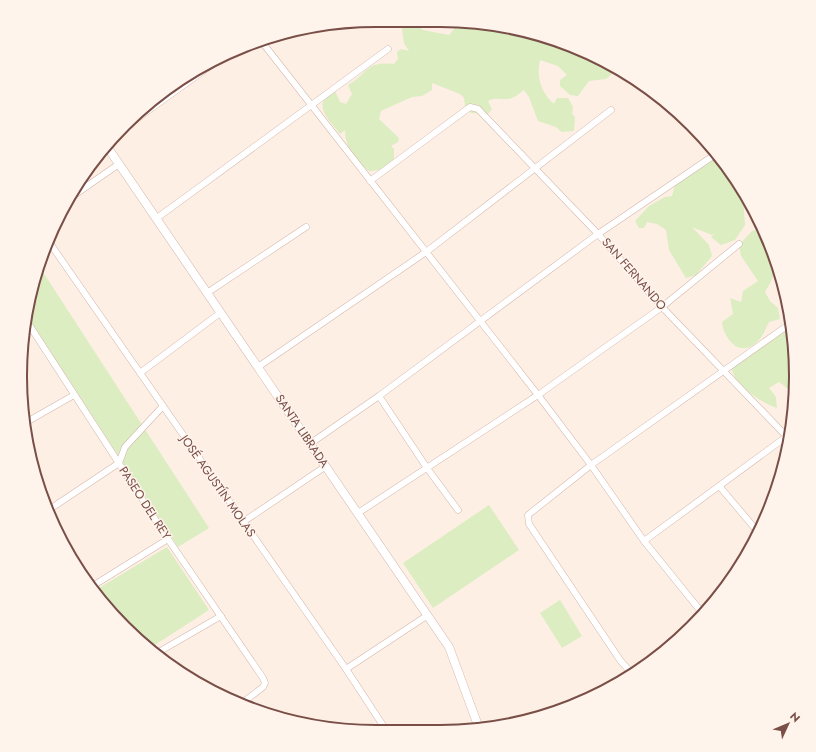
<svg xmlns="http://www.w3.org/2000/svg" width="816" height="752" viewBox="0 0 816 752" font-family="Jost,sans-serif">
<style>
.green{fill:#dbedc1}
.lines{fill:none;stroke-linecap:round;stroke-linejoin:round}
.minor-casing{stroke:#d3b6ac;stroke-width:7}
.tertiary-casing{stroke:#d3b6ac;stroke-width:9}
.minor{stroke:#fff;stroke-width:6}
.tertiary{stroke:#fff;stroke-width:8}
.labels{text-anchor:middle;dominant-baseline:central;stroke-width:3;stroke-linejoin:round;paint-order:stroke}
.street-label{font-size:12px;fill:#794f47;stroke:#fff4ec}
.rim{fill:none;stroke:#794f47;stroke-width:2}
</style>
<rect width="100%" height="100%" fill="#feefe4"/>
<g class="green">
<path d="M 411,22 L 423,30 L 449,35 L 454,29 L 451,24 L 510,27 L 576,47 L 585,52 L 591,61 L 603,68 L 606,66 L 613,73 L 606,79 L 589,81 L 578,96 L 570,95 L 560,86 L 560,80 L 567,75 L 558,66 L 540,60 C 536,78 541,92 554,104 L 557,98 L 568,98 L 573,107 L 572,114 L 575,117 L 574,131 L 562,132 L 556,127 L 538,121 L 529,97 L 524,90 C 519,94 514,98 508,99 C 501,100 496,97 488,101 L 492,109 L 488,114 L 471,113 L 465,107 L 464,98 L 460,94 L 432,83 L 432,90 L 422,96 L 412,97 L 381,111 L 379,119 L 399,138 L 398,142 L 391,146 L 394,149 L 394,165 L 381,170 L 369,171 C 355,160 345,148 345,130 L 340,134 C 330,120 309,104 335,91 L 340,102 L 346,104 L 352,94 L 348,85 C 369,73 365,61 394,64 L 398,59 L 397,52 L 401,49 L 409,51 L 404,43 L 401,23 Z"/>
<polygon points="717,155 736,178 744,194 743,197 745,225 735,240 721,245 711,237 716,232 712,235 692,227 709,245 712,256 696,275 686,278 669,250 666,230 657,224 647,222 644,228 639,228 635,221 649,206 665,197 672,196 675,185"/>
<path d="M 762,227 C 776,253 782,266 765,292 L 770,301 L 778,308 L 780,319 L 769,322 C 766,328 763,336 758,341 C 741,359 724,340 722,322 L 733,314 L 730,298 L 741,302 L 743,291 L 758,281 L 741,256 L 739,245 L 752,231 Z"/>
<polygon points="39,266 209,528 178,547 27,316 32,284"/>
<path d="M 788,320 L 791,321 L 796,376 L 794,401 L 788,389 L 779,382 L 769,388 L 776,397 L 777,408 C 762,403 729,383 732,364 L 748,358 L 753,351 L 758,350 Z"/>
<polygon points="489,505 519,550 433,608 403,563"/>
<polygon points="167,547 209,610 150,648 124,628 94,591"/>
<polygon points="560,600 582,636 562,648 540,613"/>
</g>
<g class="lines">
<defs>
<g id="minor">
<polyline points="262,42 538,395 591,465 644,541 703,614"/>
<polyline points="117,133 227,54"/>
<polyline points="370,181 470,107 478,109 598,234 662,307 790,440"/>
<polyline points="67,200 119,164"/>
<polyline points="157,218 388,49"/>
<polyline points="49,242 346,669 386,730"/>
<polyline points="207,293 306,227"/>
<polyline points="26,320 168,539 263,678 265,683 263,687 241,704"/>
<polyline points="258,367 426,252 611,110"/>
<polyline points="140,373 220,313"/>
<polyline points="379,396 427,468 458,510"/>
<polyline points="25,423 74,395"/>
<polyline points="311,443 379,396 598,234 716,154"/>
<polyline points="720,487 758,532"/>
<polyline points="47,511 119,463 125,447 163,406"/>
<polyline points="358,513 538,395 662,307 739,244"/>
<polyline points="243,522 326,466"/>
<polyline points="644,541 790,434"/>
<polyline points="91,587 168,539"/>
<polyline points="157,653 221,616"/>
<polyline points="346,669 428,615"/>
<polyline points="633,675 620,660 529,524 528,515 591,465 791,323"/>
</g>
<polyline id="tertiary" points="106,145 449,647 479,728"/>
</defs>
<use href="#minor" class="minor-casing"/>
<use href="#tertiary" class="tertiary-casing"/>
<use href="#minor" class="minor"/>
<use href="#tertiary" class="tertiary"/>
</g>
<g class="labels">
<g class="street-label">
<text transform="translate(634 274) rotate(49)">SAN FERNANDO</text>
<text transform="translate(302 431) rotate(56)">SANTA LIBRADA</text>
<text transform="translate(218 486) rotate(55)">JOSÉ AGUSTÍN MOLAS</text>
<text transform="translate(145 503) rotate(57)">PASEO DEL REY</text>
</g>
</g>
<path d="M0 0H816V752H0ZM376 27H440A349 349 0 0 1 789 376V376A349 349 0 0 1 440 725H376A349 349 0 0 1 27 376V376A349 349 0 0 1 376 27Z" fill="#fff4ec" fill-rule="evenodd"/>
<path class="rim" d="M376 27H440A349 349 0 0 1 789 376V376A349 349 0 0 1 440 725H376A349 349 0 0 1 27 376V376A349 349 0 0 1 376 27Z"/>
<g transform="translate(788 724) rotate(46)" stroke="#fff4ec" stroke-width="3" paint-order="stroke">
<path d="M0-3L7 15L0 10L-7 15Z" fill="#794f47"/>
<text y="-6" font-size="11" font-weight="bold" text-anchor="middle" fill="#794f47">N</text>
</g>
</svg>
